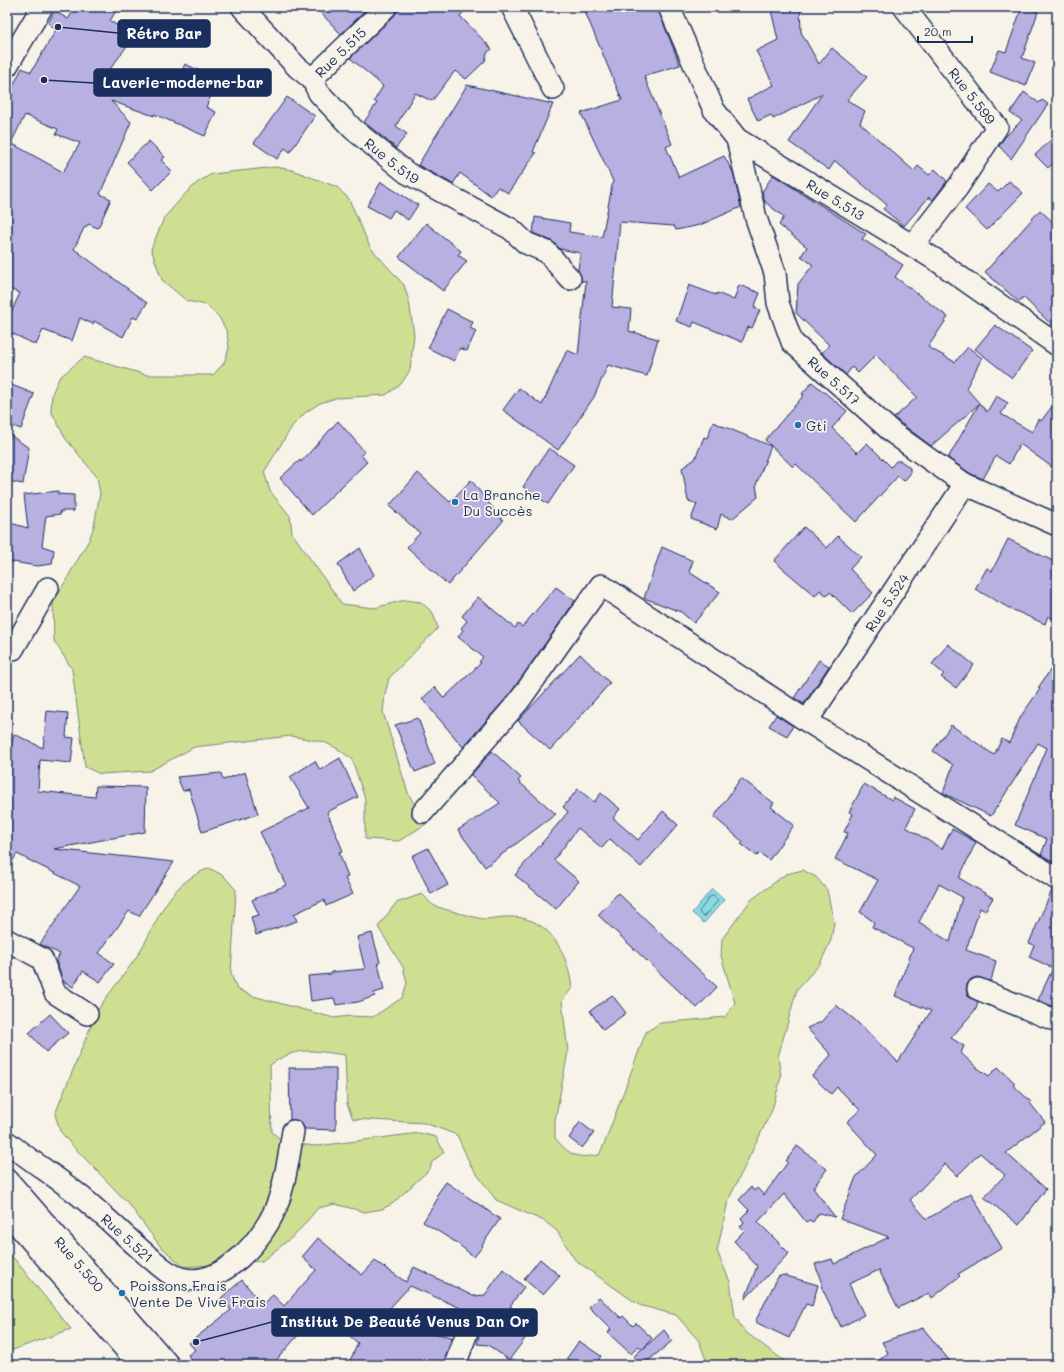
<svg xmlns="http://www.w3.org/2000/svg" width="1064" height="1372" viewBox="0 0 1064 1372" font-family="Mali,sans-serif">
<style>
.green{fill:#cfdf92;stroke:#758778}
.water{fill:#89dbe0;stroke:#5d96ac}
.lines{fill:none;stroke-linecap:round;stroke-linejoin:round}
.shore{stroke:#477492;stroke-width:1}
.stream{stroke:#5d96ac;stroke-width:5.5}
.building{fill:#b7b0e1;stroke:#1b2f5e;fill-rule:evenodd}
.minor-casing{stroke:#1b2f5e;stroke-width:24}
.secondary-casing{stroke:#1b2f5e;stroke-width:25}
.minor{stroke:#f7f3e8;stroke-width:21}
.secondary{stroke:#f7f3e8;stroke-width:22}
.poi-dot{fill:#1f6fb2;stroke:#f7f3e8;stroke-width:1.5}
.labels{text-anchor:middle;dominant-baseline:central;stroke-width:3.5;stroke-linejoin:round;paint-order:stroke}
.street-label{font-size:14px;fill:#1b2f5e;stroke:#f7f3e8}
.poi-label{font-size:14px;fill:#1b2f5e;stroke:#f7f3e8;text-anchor:start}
.leader{fill:none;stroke:#1b2f5e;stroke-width:1.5}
.callout-dot{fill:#1b2f5e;stroke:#f7f3e8;stroke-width:1.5}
.callout{fill:#1b2f5e;stroke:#1b2f5e;stroke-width:1.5}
.callout-label{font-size:15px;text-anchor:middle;font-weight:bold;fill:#fff}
</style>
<rect width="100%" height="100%" fill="#f7f3e8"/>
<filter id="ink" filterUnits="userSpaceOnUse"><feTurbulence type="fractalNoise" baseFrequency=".025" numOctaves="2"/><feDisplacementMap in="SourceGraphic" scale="8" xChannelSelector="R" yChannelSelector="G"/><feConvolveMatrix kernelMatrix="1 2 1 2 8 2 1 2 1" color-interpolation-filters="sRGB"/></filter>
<g filter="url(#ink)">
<g class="green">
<polygon points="276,167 292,170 337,187 349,199 370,247 404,285 409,301 414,335 410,370 401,384 386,395 336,398 320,403 306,412 293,425 264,472 270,491 290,516 292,533 342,604 374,608 405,600 421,602 433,613 438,628 389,678 385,694 383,712 408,793 426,824 399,841 365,839 365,799 352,759 338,749 324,742 291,736 194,747 150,771 100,774 85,767 72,669 54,641 53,603 89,540 94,526 100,493 97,477 66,439 51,411 52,394 59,378 84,357 147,375 213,375 224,363 229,348 227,332 219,317 206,305 187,301 162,280 151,249 164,218 186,193 198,182 212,174"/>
<path d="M 209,868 L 224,876 L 236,890 L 231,974 L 237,989 L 253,996 L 334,1018 L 350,1016 L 373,1017 L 402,998 L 407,983 L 403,967 L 378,927 L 396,903 L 422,894 C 426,897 429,902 433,905 C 438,908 477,918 483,919 C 493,919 503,916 513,917 C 551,918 568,955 572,988 L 562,1001 L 568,1052 L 555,1120 L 555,1138 C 570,1155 575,1159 599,1155 L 605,1142 L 646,1032 L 660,1023 L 725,1017 L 735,1003 L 721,956 L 722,939 L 751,900 L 786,874 L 803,870 L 816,877 L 827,890 L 834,923 L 831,940 L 820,964 L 797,989 L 778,1057 L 781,1077 L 772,1110 L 728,1201 L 717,1251 L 730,1282 L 735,1317 L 744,1331 L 790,1365 L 708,1365 L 699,1341 L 676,1315 L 639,1305 L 575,1260 L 557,1231 L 544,1221 L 496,1200 L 471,1166 L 457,1135 L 425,1123 L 353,1119 L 347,1104 L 345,1055 C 313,1051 298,1045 270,1065 L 272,1132 L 285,1143 L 317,1146 L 419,1133 L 436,1137 L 444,1152 L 432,1162 L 430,1169 L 392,1204 L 382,1209 L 365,1212 L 335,1204 L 318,1208 L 296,1234 L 262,1261 L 184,1267 L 160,1246 L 128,1203 L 70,1143 L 60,1131 L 55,1114 L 97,1011 C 109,992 125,975 137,956 C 161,918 164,887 209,868 Z"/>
<polygon points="7,1250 71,1329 7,1352"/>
</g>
<polygon class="water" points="712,889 724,900 704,923 692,913"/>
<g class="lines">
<polygon class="shore" points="711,896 714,896 718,901 703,917 699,912"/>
<polyline class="stream" points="520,12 542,7"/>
</g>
<g class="building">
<path d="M 76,7 L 118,7 L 110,21 L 123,29 L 118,39 L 127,46 L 108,72 L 172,92 L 185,64 L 218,79 L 206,107 L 216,112 L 205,136 L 154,114 L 154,116 L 111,101 L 131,122 L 100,194 L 111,199 L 98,228 L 88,224 L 86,227 L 85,226 L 74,249 L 147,303 L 137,319 L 133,317 L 123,337 L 94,321 L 93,324 L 80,318 L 72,341 L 43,330 L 36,345 L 7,331 L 7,321 L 20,293 L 7,288 L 7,98 L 22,68 L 31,72 L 56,30 L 48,23 L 55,11 L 68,19 ZM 25,115 L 58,129 L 56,134 L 80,143 L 63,172 L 11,143 Z"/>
<polygon points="315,7 369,7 341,34"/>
<polygon points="398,7 468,7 460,16 492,49 487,53 485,61 466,79 455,71 432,101 415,93 396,126 407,134 396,148 364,122 377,103 374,101 383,86 350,58 394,16"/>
<polygon points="583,7 657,7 680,65 644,76 672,144 666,147 679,177 724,156 733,172 741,207 700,225 676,230 674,226 620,222 612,307 631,309 629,331 658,339 647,376 608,365 594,397 558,450 503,410 519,388 542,405 567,350 578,355 586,281 582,281 578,270 580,253 560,249 552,241 533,233 535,217 570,223 569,232 602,237 613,181 581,113 622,100"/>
<polygon points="783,7 800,7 801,32 819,64 832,48 867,77 847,100 865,111 860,123 914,171 918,166 929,175 935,169 947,181 933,200 929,197 904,226 883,209 887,205 835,161 829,170 789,142 822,94 773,119 771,115 758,121 747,99 774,85 756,51 778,40 771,10"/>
<polygon points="1022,7 1038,12 1022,58 1035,63 1026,86 990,72 999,50 1006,52"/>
<polygon points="467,85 553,104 533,152 536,153 508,193 498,187 491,196 460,173 453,184 418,165"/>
<polygon points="1024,92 1039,103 1042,100 1048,104 1011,159 999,146 1004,138 1022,120 1010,113"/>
<polygon points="287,97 315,116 290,152 285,148 277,159 254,143"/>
<polygon points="1057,134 1057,159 1048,168 1035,155"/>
<polygon points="149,141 165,157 161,160 172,171 153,190 127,162"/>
<polygon points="773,175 866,234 862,239 903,265 895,277 948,317 928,347 955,362 968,347 982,358 966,388 987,412 996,396 1008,403 1001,414 1032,432 1038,419 1041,421 1057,400 1057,460 1052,467 1020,444 1009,464 996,456 983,479 971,474 948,458 979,404 931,446 894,418 917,397 876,355 858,373 852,367 846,375 822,353 829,345 796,313 798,284 813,265 801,256 807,247 779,225 784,217 765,202 762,192"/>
<polygon points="1009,181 1023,193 987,230 965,209 988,184 998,192"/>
<polygon points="381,182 418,205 408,220 394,210 389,218 367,206"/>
<polygon points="1040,210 1057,226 1057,330 1023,297 1019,302 985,272"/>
<polygon points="426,223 461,251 458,255 467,261 443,291 399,257"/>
<polygon points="689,285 716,295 717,293 734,300 739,285 760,293 754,308 760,310 752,328 748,327 742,342 694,322 692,327 676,321"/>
<polygon points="447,309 473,322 470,328 476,331 467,351 460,348 454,361 428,348"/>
<polygon points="995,325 1032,351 1012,378 975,349"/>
<polygon points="812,382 847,411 832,428 857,453 867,443 891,467 896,461 901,461 910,468 910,474 904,481 898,476 856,522 796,464 793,467 765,440 804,395 802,394"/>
<polygon points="7,383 34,394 21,429 7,424"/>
<polygon points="338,421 365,452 361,455 367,462 312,515 280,478 300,460 301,462"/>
<polygon points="713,422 771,446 756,485 758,497 732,519 721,514 717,529 691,519 697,504 688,501 682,468 695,459 704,437 707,438"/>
<polygon points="10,435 29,448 23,484 7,481 7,449"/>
<polygon points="549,448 574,465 548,504 523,487"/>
<polygon points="418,473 450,502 471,480 503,521 448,585 407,547 420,533 389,506"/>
<polygon points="58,491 58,494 74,495 74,511 60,511 61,514 46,516 42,546 54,550 52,564 37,566 7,561 7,522 28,528 24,495"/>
<polygon points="804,527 827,548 838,536 861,557 850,569 873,593 852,614 830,592 827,596 820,590 815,596 774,561"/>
<polygon points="1008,539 1057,563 1057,621 1048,616 1045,624 1009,608 975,589 987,568 992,571"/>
<polygon points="662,547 693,561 689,572 720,592 694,623 681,612 644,598"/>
<polygon points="360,548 374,575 353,591 338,564"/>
<polygon points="556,587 575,601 510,694 463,747 422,699 435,687 444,698 481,663 479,662 483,657 458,637 463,630 461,628 467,621 462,616 478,597 515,628 518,624 522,627"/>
<polygon points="948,644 974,665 956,688 941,677 944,674 932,664"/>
<polygon points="580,654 610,683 550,750 518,721"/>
<polygon points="819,660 829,666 804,704 794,698"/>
<polygon points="1057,660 1057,863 1041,855 1047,839 1015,825 1047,748 1038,743 991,816 943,793 953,765 933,751 951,725 994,755 1002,739 1009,743 1021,716 1040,689 1038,688"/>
<polygon points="47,711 68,713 66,737 74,738 71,763 40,760 38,791 95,797 96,786 146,787 145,832 54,849 174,862 139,916 129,911 99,953 114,964 100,982 83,971 73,987 63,981 56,961 60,954 40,944 80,886 17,854 7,870 7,761 14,734 43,748"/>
<polygon points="776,715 793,726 787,736 769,726"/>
<polygon points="418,718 435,764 415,772 395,725"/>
<polygon points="492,751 521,778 518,781 556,814 485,867 458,830 500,803 471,775"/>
<polygon points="340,758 358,797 327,812 343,851 339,852 348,877 345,878 353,894 326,906 324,900 294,914 297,921 256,935 251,917 259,915 252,900 286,885 260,832 309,808 290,777 315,761 320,770"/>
<polygon points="245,772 258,814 202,832 189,789 183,791 177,777 221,773 223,780"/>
<polygon points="741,778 774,803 771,807 794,825 769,860 760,853 757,856 741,844 743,842 714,817"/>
<path d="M 864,784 L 892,800 L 893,797 L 915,809 L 906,827 L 942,849 L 952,829 L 976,842 L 959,878 L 993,898 L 985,911 L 980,908 L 966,950 L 996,961 L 991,981 L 977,977 L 971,979 L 967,984 L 966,990 L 968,996 L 978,1002 L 976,1009 L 951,1038 L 964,1046 L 961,1053 L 976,1067 L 989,1076 L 998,1067 L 1015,1083 L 1013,1085 L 1031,1102 L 1030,1103 L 1045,1122 L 1006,1153 L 1046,1189 L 1019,1225 L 984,1197 L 1005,1175 L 980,1153 L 957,1176 L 945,1164 L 910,1200 L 927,1219 L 971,1193 L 1002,1248 L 958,1274 L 960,1276 L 932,1298 L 929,1293 L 898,1308 L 879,1270 L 849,1284 L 864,1315 L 841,1327 L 821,1286 L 823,1287 L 815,1264 L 832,1259 L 834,1264 L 889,1237 L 840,1219 L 856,1177 L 877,1155 L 847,1122 L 860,1110 L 837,1087 L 831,1094 L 812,1076 L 831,1055 L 807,1028 L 821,1022 L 836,1005 L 855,1020 L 898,1062 L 931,1011 L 895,996 L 913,948 L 872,927 L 874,922 L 860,912 L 878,880 L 835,859 L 848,833 L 844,832 L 853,814 L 849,812 ZM 939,884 L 962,897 L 950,942 L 919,922 Z"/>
<polygon points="578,789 594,802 601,793 620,809 613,818 638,840 663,811 678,825 641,867 610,839 602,848 578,828 554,860 579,881 556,909 515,875 568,812 563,807"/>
<polygon points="428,848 448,885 431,894 412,856"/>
<polygon points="1052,890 1057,891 1057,1008 1038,1000 1053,968 1029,957 1034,945 1029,943"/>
<polygon points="618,893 717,987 697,1008 598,915"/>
<polygon points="372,933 380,962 378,963 384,990 374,993 375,996 358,1002 336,1005 334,998 311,1001 308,976 331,974 331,972 365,969 357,937"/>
<polygon points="612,995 626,1013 603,1030 590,1011"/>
<polygon points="50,1014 68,1033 46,1052 29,1033"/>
<polygon points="289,1068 336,1068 336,1130 305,1129 300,1122 290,1120"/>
<polygon points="580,1122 594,1133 582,1148 569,1138"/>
<polygon points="797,1146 827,1169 813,1188 835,1217 819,1213 813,1222 809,1220 806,1222 784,1194 758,1222 789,1253 745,1299 757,1266 734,1241 745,1230 740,1227 744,1222 741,1218 749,1210 739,1200 751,1187 754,1191 757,1188 764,1195 788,1162 786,1161"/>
<polygon points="446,1182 500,1219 482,1245 483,1246 474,1257 457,1243 423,1222 438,1198 436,1196"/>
<polygon points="318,1238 362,1275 375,1261 406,1282 414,1267 473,1296 485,1295 503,1269 524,1287 510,1306 512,1307 504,1319 527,1336 509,1360 488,1345 477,1344 482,1322 479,1316 410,1286 377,1322 421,1329 420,1331 452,1337 443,1365 348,1365 358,1343 318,1309 299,1330 301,1332 272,1365 194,1365 188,1355 195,1350 189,1343 231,1310 221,1298 242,1280 262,1304 273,1295 284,1306 316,1270 302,1257"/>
<polygon points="540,1259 560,1276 543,1295 524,1279"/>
<polygon points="783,1275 818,1285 812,1306 806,1304 789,1338 755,1322 778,1277"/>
<polygon points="599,1297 621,1318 623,1316 633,1326 636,1323 652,1338 643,1349 664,1330 672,1341 643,1365 640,1365 633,1357 642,1349 638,1346 631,1354 608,1333 611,1329 589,1307"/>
<polygon points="923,1328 953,1365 873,1365 888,1353 882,1342"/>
<polygon points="579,1341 601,1356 595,1365 577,1365 567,1358"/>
</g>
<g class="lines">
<defs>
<g id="minor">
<path id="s1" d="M 242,7 L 297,67 L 312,79 L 319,93 L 353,129 L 407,173 L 511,229 L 526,243 L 547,252 L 570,279"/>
<polyline points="512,7 553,89"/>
<path id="s2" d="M 669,7 L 714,110 L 737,139 L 936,260 L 1057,345"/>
<path id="s3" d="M 904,7 L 997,127 L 958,187 L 913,245"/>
<polyline points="7,66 42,7"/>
<path id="s4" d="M 312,79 L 386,7"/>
<path id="s5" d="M 737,139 L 756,218 L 775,273 L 778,303 L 792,342 L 893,433 L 929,459 L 965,484 L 1057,525"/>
<polyline points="7,650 13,649 48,588"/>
<path id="s6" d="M 807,721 L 965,484"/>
<polyline points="423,812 519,701 601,585 807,721 1057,879"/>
<polyline points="7,940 42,959 55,993 87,1014"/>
<polyline points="978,989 1057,1021"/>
<path id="s7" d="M 7,1142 C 32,1162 60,1179 85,1200 C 107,1218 127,1238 148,1256 C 158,1264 168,1275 181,1278 C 221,1290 267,1236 278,1202 C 286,1180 289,1155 293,1131"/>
<polyline points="455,1365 470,1324"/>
</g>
<g id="secondary">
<path id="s8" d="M 7,1180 L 168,1365"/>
<polyline points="7,1212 140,1365"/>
</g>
</defs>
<use href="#minor" class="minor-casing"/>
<use href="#secondary" class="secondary-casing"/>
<use href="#minor" class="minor"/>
<use href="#secondary" class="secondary"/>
</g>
</g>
<g class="poi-dot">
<circle cx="798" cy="425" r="4"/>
<circle cx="455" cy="502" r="4"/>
<circle cx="122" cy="1293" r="4"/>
</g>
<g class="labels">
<g class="street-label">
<text stroke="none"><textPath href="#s4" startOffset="39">Rue 5.515</textPath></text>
<text stroke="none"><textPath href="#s3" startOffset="112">Rue 5.599</textPath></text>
<text stroke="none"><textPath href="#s1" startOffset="216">Rue 5.519</textPath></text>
<text stroke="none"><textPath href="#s2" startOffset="265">Rue 5.513</textPath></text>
<text stroke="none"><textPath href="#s5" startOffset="268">Rue 5.517</textPath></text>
<text stroke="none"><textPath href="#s6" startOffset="143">Rue 5.524</textPath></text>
<text stroke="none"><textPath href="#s7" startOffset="154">Rue 5.521</textPath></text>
<text stroke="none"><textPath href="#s8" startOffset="111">Rue 5.500</textPath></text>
</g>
<g class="poi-label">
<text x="806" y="425">Gti</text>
<text x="463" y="494">La Branche<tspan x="463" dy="16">Du Succès</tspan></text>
<text x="130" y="1285">Poissons Frais<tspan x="130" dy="16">Vente De Vive Frais</tspan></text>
</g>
</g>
<path class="leader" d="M58 27L118 33M44 80L94 83M196 1342L272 1322"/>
<g class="callout-dot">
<circle cx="58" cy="27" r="4"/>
<circle cx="44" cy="80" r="4"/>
<circle cx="196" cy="1342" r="4"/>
</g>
<g class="callout">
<rect x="118" y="20" width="92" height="27" rx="4"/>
<rect x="94" y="69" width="177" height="27" rx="4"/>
<rect x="272" y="1309" width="265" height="27" rx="4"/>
</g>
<g class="callout-label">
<text x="164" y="39">Rétro Bar</text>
<text x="183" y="88">Laverie-moderne-bar</text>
<text x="405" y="1327">Institut De Beauté Venus Dan Or</text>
</g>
<rect width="1064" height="1372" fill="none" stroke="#f7f3e8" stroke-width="24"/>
<rect x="12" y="12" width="1040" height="1348" fill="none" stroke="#1b2f5e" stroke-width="1.5" filter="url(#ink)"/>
<path d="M918 36v6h54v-6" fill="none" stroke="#1b2f5e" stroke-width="2"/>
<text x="924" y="36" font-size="12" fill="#1b2f5e" stroke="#f7f3e8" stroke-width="3" paint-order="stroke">20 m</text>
</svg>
